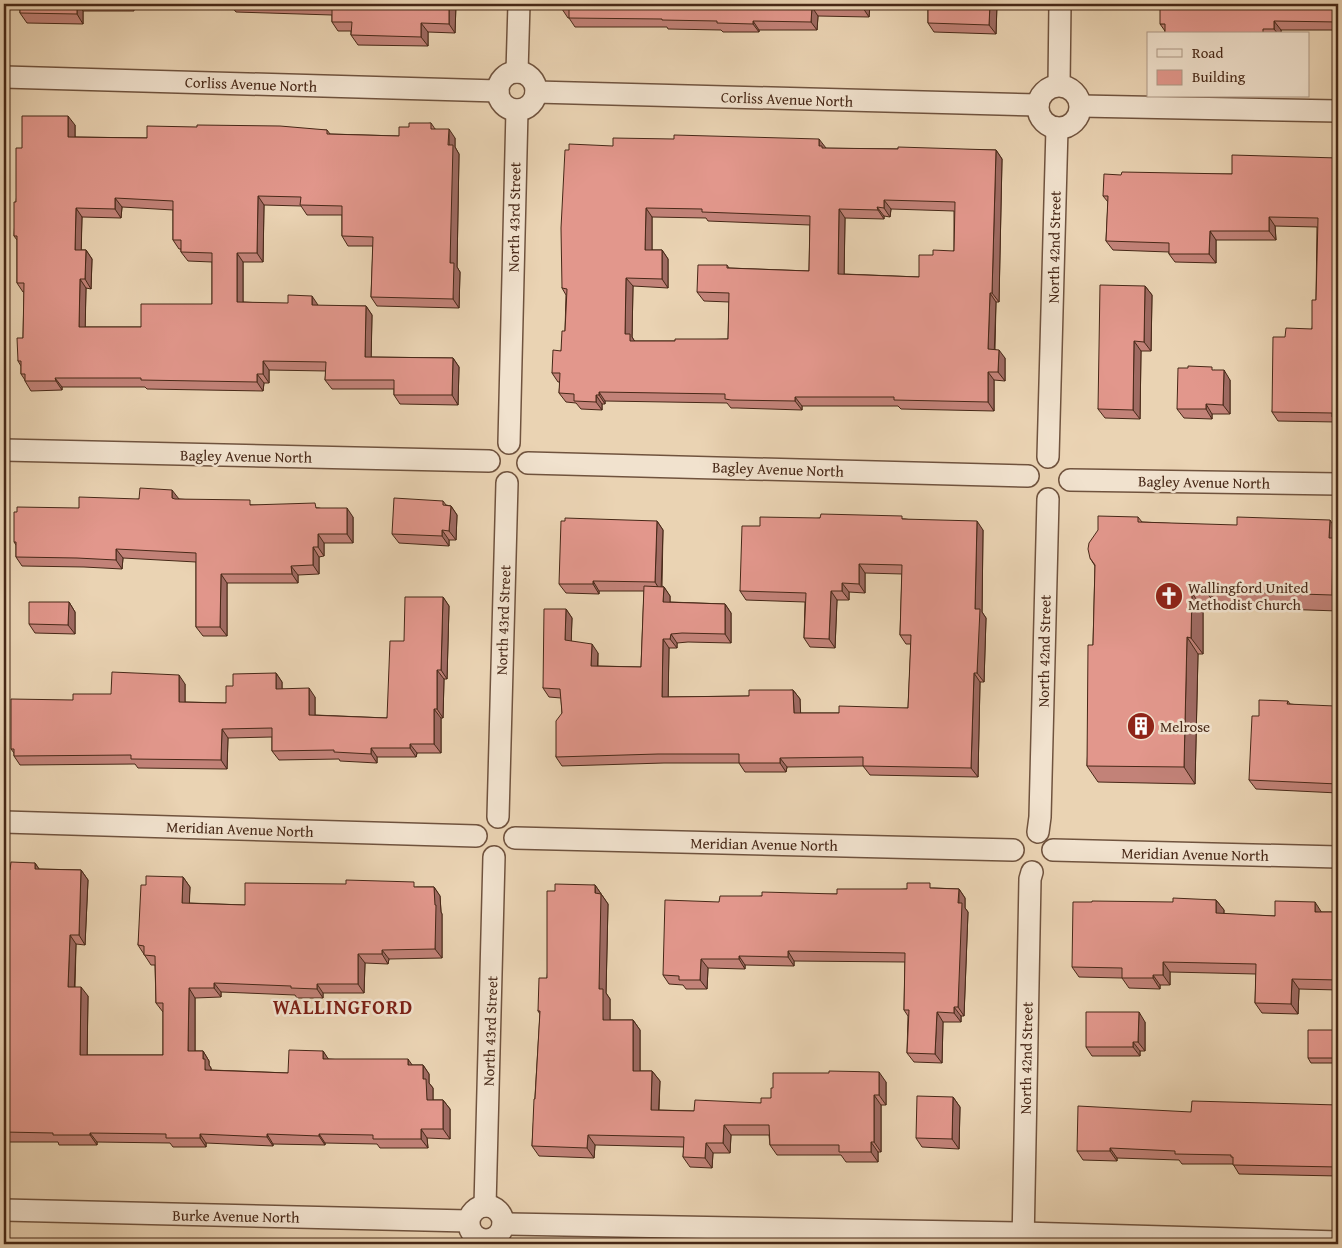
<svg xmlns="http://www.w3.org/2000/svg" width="1342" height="1248" viewBox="0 0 1342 1248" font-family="'Gentium Book Plus',serif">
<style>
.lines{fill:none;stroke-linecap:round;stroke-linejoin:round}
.street-casing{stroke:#70533e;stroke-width:24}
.street{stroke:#f1e2ce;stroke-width:21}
.wall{fill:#c28278;stroke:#472817;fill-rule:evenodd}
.shaded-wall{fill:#9e6a62;stroke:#472817}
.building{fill:#e2978c;stroke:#472817;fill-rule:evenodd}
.labels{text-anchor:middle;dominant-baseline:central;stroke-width:5;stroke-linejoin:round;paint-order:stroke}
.street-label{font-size:15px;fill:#472817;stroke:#f1e2ce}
.poi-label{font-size:15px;fill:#472817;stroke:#f1e2ce;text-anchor:start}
.district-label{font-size:20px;font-weight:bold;letter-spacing:1px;fill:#7a1f14;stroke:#f1e2ce}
</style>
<rect width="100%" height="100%" fill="#ead3b3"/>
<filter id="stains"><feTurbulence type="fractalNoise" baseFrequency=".004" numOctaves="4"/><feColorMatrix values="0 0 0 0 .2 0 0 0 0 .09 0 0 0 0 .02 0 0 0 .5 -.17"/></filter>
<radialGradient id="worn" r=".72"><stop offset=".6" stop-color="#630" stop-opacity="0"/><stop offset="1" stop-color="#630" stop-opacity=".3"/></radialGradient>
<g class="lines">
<defs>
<g id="street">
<circle cx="517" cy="91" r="19"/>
<polyline points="517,72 519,4"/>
<polyline points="4,77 498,91"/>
<polyline points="1059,85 1060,4"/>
<circle cx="1059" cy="107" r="21"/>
<polyline points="536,92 1038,105"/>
<polyline points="1081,106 1338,111"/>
<polyline points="509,443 517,110"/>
<polyline points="4,450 489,461"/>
<polyline points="1048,457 1057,128"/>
<polyline points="528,463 1028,476"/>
<polyline points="1070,480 1338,484"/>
<polyline points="498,817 507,483"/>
<polyline points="4,822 476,836"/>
<polyline points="1038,832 1040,817 1048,499"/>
<polyline points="515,838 1013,850"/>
<polyline points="1053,850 1338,857"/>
<circle cx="486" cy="1223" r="17"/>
<polyline points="485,1206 494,857"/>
<polyline points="4,1210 468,1221"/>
<polyline points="503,1224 1023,1233 1338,1242"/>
<polyline points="1023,1244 1030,879 1032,872"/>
</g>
</defs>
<use href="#street" class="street-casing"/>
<use href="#street" class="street"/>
</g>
<g class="wall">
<polygon points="19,4 149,4 149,9 134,9 134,11 83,11 83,24 27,23 20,13 20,4"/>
<polygon points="207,4 456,4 455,33 428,32 428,46 358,45 351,35 351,31 338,31 332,22 332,15 236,12 231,6 208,5"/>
<polygon points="562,4 870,4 869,17 818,16 817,30 759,30 759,32 723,32 721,30 668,29 667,27 575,27 569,18 568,18 562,9"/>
<polygon points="928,4 997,4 996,34 934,32 928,23"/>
<polygon points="1338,4 1338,30 1281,30 1281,34 1165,34 1165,31 1160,24"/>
<path d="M 431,123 L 435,129 L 455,138 L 455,147 L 459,154 L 457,267 L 460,272 L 459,308 L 377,306 L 371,297 L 373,246 L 348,246 L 342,236 L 342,215 L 307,215 L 301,206 L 264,205 L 263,262 L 243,262 L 243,302 L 318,306 L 366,306 L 372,315 L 371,357 L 453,358 L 459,367 L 458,405 L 400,404 L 394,395 L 394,389 L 332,389 L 325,380 L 326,371 L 269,370 L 269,383 L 264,383 L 263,391 L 147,389 L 145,387 L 62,387 L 62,390 L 31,391 L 25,381 L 25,380 L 21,374 L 21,366 L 18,361 L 23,338 L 24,292 L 23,292 L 17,283 L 17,240 L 14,236 L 16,202 L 22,148 L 75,125 L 75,137 L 147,138 L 327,130 L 330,134 L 399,136 L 409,127 ZM 122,207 L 173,210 L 173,240 L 179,249 L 181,249 L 181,252 L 188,261 L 212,262 L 212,304 L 141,327 L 85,327 L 86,288 L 91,289 L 92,259 L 86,250 L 81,250 L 82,217 L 121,218 Z"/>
<path d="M 613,146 L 996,150 L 1002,159 L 999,302 L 996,302 L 995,349 L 1005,358 L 1005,381 L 994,380 L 994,411 L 901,409 L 898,406 L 802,406 L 802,410 L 737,408 L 731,408 L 727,403 L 605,401 L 605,404 L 602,404 L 602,410 L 581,409 L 576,403 L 566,402 L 559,393 L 560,382 L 558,382 L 552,373 L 561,351 L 565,331 L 566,295 L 562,288 ZM 891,209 L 954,211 L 954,251 L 933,255 L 919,277 L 844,274 L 845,218 L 884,219 L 884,216 L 890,217 ZM 652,217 L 706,218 L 708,221 L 810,225 L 809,271 L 729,268 L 727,265 L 697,292 L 704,301 L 729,302 L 728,339 L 675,341 L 634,341 L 632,337 L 633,286 L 668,288 L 668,259 L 662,250 L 652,250 Z"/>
<polygon points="1338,158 1338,426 1336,422 1278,421 1272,412 1285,337 1312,329 1316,300 1317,227 1275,226 1276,240 1216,240 1216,263 1175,262 1169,254 1169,252 1113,250 1106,241 1108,202 1103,196 1121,175 1232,174"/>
<polygon points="1145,286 1152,295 1151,351 1141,351 1140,419 1105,418 1098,409"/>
<polygon points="1214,370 1230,380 1230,414 1212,414 1212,419 1184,418 1177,409"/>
<polygon points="139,499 179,499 253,505 319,508 353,517 353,543 324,543 324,556 319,557 319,574 298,575 298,583 227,583 227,636 203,636 196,627 196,562 123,558 122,569 84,567 22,566 16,557 16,545 14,542 79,508"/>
<polygon points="443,501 446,505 451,506 457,515 456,540 449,540 449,546 399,543 392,534"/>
<polygon points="1138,517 1142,522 1338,532 1338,611 1220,607 1219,609 1203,609 1203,654 1198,654 1195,784 1098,782 1087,766 1093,645 1095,566 1090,558"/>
<polygon points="820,518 905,519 983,530 982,612 986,618 984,682 980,682 978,777 870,775 863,766 787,767 786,772 745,772 739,763 664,763 562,766 556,757 562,713 561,698 549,697 543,688 566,609 572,618 571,641 598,653 598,666 641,667 644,591 599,591 599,594 566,593 559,584 657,521 663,530 662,586 664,587 670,596 670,602 725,604 731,613 731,643 688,642 677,643 677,648 669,648 668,697 749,696 793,690 800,699 800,713 839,713 908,708 911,644 906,644 900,635 902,574 865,573 865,593 849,592 849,600 837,600 835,648 810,647 804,638 805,602 746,600 740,591 760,526"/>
<polygon points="443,597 449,606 447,679 444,679 443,718 441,718 441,753 417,753 416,757 377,757 377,763 340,761 339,759 279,760 272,751 272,737 228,738 227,769 138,768 135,764 20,765 14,756 14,753 11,749 73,700 185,684 185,702 226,703 233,686 276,673 282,682 282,689 315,697 315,715 387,718 404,641"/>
<polygon points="69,602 75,612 75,634 35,633 29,624"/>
<polygon points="1288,701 1290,704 1338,710 1338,793 1256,789 1249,780"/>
<polygon points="35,863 39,869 81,870 88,880 85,945 76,944 75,987 88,996 87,1055 163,1055 163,1012 156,1003 155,965 151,965 138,945 146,885 183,877 190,887 189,903 245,905 417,887 434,887 440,896 441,912 442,914 442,958 389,959 388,964 365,963 364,993 323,993 323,998 297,998 295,995 221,992 221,997 195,998 195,1051 203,1051 209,1061 209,1065 211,1068 211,1070 288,1073 323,1051 328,1059 412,1065 423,1065 429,1074 429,1083 433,1088 433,1100 443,1100 450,1109 450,1139 427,1138 428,1148 380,1148 377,1144 325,1143 325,1145 273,1144 273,1146 206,1143 206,1147 173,1147 170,1143 97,1142 97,1145 59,1145 58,1142 4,1142 4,870 10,870"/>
<polygon points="595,885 608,904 606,993 610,999 610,1020 633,1020 640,1030 640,1071 652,1071 660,1081 659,1110 694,1111 761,1103 771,1098 886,1082 886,1105 881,1105 881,1152 878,1152 878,1162 846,1162 841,1155 777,1155 770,1145 769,1135 731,1135 730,1153 713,1153 712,1168 690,1167 683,1157 684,1147 595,1145 594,1158 539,1156 532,1146 540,1014 538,1011 547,978 555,891"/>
<polygon points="934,888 959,889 965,898 965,908 968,912 964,1016 961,1016 961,1022 943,1022 942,1063 914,1062 907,1053 908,1016 904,1010 905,962 794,961 794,966 745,965 745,969 708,968 707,989 686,989 683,985 669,984 663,975 719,902 762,896 837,894 907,889"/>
<polygon points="1216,900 1224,910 1224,914 1275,916 1321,912 1338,912 1338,990 1299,989 1298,1014 1262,1013 1255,1003 1256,974 1170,972 1170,985 1160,985 1160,989 1129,988 1122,978 1079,977 1072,967 1173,902"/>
<polygon points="1145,1022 1145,1051 1140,1051 1140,1056 1092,1056 1086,1047"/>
<polygon points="1338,1034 1338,1063 1311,1063 1308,1058"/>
<polygon points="953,1097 960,1107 959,1149 922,1147 916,1138"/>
<polygon points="1338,1105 1338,1176 1239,1174 1233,1164 1182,1164 1179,1160 1117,1158 1117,1161 1083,1160 1077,1151 1191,1112"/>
</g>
<g class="shaded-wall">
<polygon points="77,4 78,4 83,11 83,24 77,14"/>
<polygon points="145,4 149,4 149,9"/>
<polygon points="449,4 456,4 455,33 449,24"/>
<polygon points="863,4 870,4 869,17 863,8"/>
<polygon points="990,4 997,4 996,34 989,25"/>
<polygon points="812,7 818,16 817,30 811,22"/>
<polygon points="753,21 759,30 759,32 753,24"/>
<polygon points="1274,21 1281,30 1281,34 1278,34 1274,29"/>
<polygon points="421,23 428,32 428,46 421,37"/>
<polygon points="68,116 75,125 75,146 68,137"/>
<polygon points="449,129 455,138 455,147 459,154 457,267 460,272 459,308 453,299 450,263"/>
<polygon points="819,139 826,148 826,151 819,146"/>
<polygon points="996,150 1002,159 999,302 992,293"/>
<polygon points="258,196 264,205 263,262 257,253"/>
<polygon points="115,198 122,207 121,218 115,209"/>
<polygon points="884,200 891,209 890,217 884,208"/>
<polygon points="877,207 884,216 884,219 878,210"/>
<polygon points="76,208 82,217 81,259 75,250"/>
<polygon points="646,208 652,217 652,259 645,250"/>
<polygon points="839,209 845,218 844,283 838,274"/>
<polygon points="1269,217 1275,226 1276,240 1269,231"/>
<polygon points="1210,231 1216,240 1216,263 1209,254"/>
<polygon points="86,250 92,259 91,289 85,279"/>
<polygon points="662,250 668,259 668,288 662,279"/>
<polygon points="237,253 243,262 243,311 237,302"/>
<polygon points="626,278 633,286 632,337 636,343 636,350 625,334"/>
<polygon points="80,279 86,288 85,336 79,327"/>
<polygon points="1145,286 1152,295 1151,351 1144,342"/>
<polygon points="990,293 996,302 994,358 988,349"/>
<polygon points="312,296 318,305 318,315 312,305"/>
<polygon points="366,306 372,315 371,366 365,357"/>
<polygon points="1134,341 1141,351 1140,419 1133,410"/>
<polygon points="999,350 1005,358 1005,381 998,372"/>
<polygon points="453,358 459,367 458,405 452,395"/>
<polygon points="263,361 269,370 269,383 263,374"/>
<polygon points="1224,370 1230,380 1230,414 1223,405"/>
<polygon points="988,372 994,380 994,411 988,402"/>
<polygon points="257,374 264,383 263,391 257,382"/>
<polygon points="55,378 62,387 62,390 56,381"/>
<polygon points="599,392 605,401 605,404 599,395"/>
<polygon points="596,395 602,404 602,410 596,402"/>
<polygon points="795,397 802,406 802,410 795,401"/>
<polygon points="1206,404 1212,414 1212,419 1206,409"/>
<polygon points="172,490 179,499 178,507 172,498"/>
<polygon points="451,506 457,515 456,540 449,531"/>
<polygon points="347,508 353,517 353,543 347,534"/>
<polygon points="1330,520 1338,532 1338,604 1332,595 1329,538"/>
<polygon points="657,521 663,530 661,592 655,582"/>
<polygon points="977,521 983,530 982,612 986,618 984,682 977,673 975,609"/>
<polygon points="442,530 449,540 449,546 442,536"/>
<polygon points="318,534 324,543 324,556 318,547"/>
<polygon points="313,547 319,557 319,574 313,565"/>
<polygon points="116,549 123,558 122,569 116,560"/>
<polygon points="859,564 865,573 865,593 859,584"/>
<polygon points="291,566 298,575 298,583 292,574"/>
<polygon points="221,574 227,583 227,636 220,627"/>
<polygon points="593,581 599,591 599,594 593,584"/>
<polygon points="842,583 849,592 849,600 842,591"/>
<polygon points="664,587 670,596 670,611 663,602"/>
<polygon points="831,591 837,600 835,648 829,639"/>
<polygon points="1208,591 1220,607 1219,609 1207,593"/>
<polygon points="1192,593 1203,609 1203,654 1191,638"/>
<polygon points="443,597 449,606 447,679 441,670"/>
<polygon points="69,602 75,612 75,634 68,625"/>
<polygon points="725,604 731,613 731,643 725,634"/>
<polygon points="566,609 572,618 571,649 565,640"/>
<polygon points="671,634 677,643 677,648 670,639"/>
<polygon points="1187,637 1198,654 1195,784 1184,767"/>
<polygon points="663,639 669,648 668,706 662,697"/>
<polygon points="592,644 598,653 597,675 591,666"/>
<polygon points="437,670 444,679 443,718 437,709"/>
<polygon points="276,673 282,682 282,698 276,689"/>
<polygon points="974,673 980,682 978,777 971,768"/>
<polygon points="179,675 185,684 185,711 179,702"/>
<polygon points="309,688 315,697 315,724 309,715"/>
<polygon points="793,690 800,699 801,722 794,713"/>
<polygon points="434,709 441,718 441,753 434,744"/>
<polygon points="222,729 228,738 227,769 221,760"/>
<polygon points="410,744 417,753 416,757 410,748"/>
<polygon points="371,748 377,757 377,763 371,754"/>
<polygon points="780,758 787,767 786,772 780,763"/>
<polygon points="35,863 41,872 35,869"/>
<polygon points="81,870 88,880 85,945 79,935"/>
<polygon points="183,877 190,887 189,912 182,903"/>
<polygon points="595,885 608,904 606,993 610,999 610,1030 603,1020 599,989"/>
<polygon points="434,887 440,896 441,912 442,914 442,958 435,949"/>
<polygon points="959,889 965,898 965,908 968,912 964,1016 958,1007"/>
<polygon points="1216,900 1224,910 1223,924 1216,913"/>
<polygon points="1315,902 1322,913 1315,912"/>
<polygon points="70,935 76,944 74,996 68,987"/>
<polygon points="382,950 389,959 388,964 382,954"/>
<polygon points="788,951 794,961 794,966 788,957"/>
<polygon points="358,954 365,963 364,993 358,984"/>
<polygon points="739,956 745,965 745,969 739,959"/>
<polygon points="701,959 708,968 707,989 700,980"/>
<polygon points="1163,962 1170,972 1170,985 1163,975"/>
<polygon points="1153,975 1160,985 1160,989 1153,978"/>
<polygon points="1292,979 1299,989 1298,1014 1291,1004"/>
<polygon points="214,983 221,992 221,997 214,988"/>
<polygon points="317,984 323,993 323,998 317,989"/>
<polygon points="81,987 88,996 87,1064 80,1055"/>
<polygon points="189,988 195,998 195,1061 188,1051"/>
<polygon points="954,1007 961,1016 961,1022 954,1013"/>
<polygon points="937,1012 943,1022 942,1063 935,1054"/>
<polygon points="1139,1012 1145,1022 1145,1051 1138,1042"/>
<polygon points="633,1020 640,1030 640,1081 633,1071"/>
<polygon points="1336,1030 1338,1034 1338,1063 1335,1058"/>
<polygon points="1133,1042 1140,1051 1140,1056 1133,1047"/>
<polygon points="203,1051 209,1061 209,1065 211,1068 211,1079 205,1070 203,1059"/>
<polygon points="323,1051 329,1060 323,1059"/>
<polygon points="408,1059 415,1069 408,1065"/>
<polygon points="423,1065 429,1074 429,1083 433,1088 433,1109 427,1100 423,1079"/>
<polygon points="652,1071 660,1081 658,1120 651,1110"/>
<polygon points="879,1072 886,1082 886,1105 879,1095"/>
<polygon points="874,1095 881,1105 881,1152 874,1142"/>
<polygon points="953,1097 960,1107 959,1149 952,1139"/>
<polygon points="443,1100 450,1109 450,1139 443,1129"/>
<polygon points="724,1125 731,1135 730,1153 723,1143"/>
<polygon points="421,1129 427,1138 428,1148 421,1139"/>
<polygon points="90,1133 97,1142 97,1145 90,1135"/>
<polygon points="200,1134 206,1143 206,1147 200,1138"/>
<polygon points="267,1134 273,1144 273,1146 267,1137"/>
<polygon points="319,1134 325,1143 325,1145 319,1136"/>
<polygon points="588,1135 595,1145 594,1158 587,1148"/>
<polygon points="871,1142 878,1152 878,1162 871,1152"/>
<polygon points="706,1143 713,1153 712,1168 705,1158"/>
<polygon points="1110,1148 1117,1158 1117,1161 1110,1151"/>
</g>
<g class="building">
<polygon points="20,4 77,4 77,14 20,13"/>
<polygon points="252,4 449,4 449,24 421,23 421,37 351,35 352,22 332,22 332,6"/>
<polygon points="562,4 863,4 863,8 812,7 811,22 753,21 753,24 717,23 717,21 662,20 662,19 569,18 569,9 562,9"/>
<polygon points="928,4 990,4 989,25 928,23"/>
<polygon points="1160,4 1338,4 1338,22 1274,21 1274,29 1263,29 1263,34 1165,34 1165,24 1160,24"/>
<path d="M 22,116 L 68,116 L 68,137 L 147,138 L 147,126 L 197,127 L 197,125 L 280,126 L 327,130 L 327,134 L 399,136 L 399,127 L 409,127 L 409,123 L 431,123 L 431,129 L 449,129 L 448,145 L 453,145 L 450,263 L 454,263 L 453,299 L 371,297 L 373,237 L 342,236 L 342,206 L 300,205 L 301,197 L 258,196 L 257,253 L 237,253 L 237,302 L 288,303 L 288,295 L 312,296 L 312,305 L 366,306 L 365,357 L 453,358 L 452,395 L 394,395 L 394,380 L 325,380 L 326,362 L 263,361 L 263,374 L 257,374 L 257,382 L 141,380 L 141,378 L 55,378 L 56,381 L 25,381 L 25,374 L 21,374 L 21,361 L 18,361 L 17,338 L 23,338 L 24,283 L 17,283 L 17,236 L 14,236 L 14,202 L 16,202 L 16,148 L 22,148 ZM 115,198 L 173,201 L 173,240 L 181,240 L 181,252 L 212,253 L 212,304 L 141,304 L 141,327 L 79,327 L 80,279 L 85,279 L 86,250 L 75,250 L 76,208 L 115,209 Z"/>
<path d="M 674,135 L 819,139 L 819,146 L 822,146 L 822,148 L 898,149 L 898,147 L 996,150 L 992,293 L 990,293 L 988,349 L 999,350 L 998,372 L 988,372 L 988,402 L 894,400 L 894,397 L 795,397 L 795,401 L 731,400 L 725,399 L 725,394 L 599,392 L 599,395 L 596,395 L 596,402 L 574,401 L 574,394 L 559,393 L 560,373 L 552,373 L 553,350 L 561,351 L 562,331 L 565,331 L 567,289 L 562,288 L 561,228 L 565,150 L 569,150 L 569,144 L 613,146 L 613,138 L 674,139 ZM 884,200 L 955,202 L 954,251 L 933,250 L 933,255 L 919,255 L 919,277 L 838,274 L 839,209 L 878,210 L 877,207 L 884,208 ZM 646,208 L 702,209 L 702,212 L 810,216 L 809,271 L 727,268 L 727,265 L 698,265 L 697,292 L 729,293 L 728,339 L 675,339 L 675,341 L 630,341 L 630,334 L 625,334 L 626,278 L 662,279 L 662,250 L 645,250 Z"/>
<polygon points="1232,155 1338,158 1338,418 1332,417 1332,413 1272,412 1273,337 1285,337 1286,328 1312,329 1312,300 1316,300 1318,218 1269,217 1269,231 1210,231 1209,254 1169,254 1169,243 1106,241 1108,196 1103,196 1104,174 1121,175 1122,172 1232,174"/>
<polygon points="1100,285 1145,286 1144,342 1134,341 1133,410 1098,409"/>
<polygon points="1188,366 1212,367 1212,370 1224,370 1223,405 1206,404 1206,409 1177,409 1178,368 1188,368"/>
<polygon points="140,488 172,490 172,498 175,499 250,500 250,505 315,503 316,508 347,508 347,534 318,534 318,547 313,547 313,565 291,566 292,574 221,574 220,627 196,627 196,553 116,549 116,560 77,558 16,557 16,542 14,542 14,512 17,512 17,507 79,508 79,497 139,499"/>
<polygon points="394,498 443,501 443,505 451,506 449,531 442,530 442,536 392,534"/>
<polygon points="821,514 902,516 902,519 977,521 975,609 980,609 977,673 974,673 971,768 863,766 863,757 780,758 780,763 739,763 739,754 658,754 556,757 556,721 562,713 560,689 543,688 544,609 566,609 565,640 592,644 591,666 641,667 644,586 664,587 663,602 725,604 725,634 682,633 671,634 670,639 663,639 662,697 749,696 749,690 793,690 794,713 839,713 839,706 908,708 911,635 900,635 902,565 859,564 859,584 842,583 842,591 831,591 829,639 804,638 806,593 740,591 742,526 760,526 760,517 820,518"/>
<polygon points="1098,516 1138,517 1138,522 1237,525 1237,517 1330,520 1329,538 1333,538 1332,595 1208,591 1207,593 1192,593 1191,638 1187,637 1184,767 1087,766 1088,645 1093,645 1095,565 1090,558 1088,549 1089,543 1098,530"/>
<polygon points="565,518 657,521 655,582 593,581 593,584 559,584 561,521 565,521"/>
<polygon points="405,597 443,597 441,670 437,670 437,709 434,709 434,744 410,744 410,748 371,748 371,754 334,752 334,750 272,751 272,728 222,729 221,760 131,759 131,755 14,756 14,749 11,749 11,699 73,700 73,694 111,694 112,672 179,675 179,702 226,703 226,686 233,686 233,674 276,673 276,689 309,688 309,715 387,718 390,641 404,641"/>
<polygon points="29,602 69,602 68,625 29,624"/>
<polygon points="1259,700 1288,701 1287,704 1335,706 1335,710 1338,710 1338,784 1249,780 1252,716 1259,716"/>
<polygon points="11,862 35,863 35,869 81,870 79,935 70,935 68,987 81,987 80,1055 163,1055 163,1003 156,1003 155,956 144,955 144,946 138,945 141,885 146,885 146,876 183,877 182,903 245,905 245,883 346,884 346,880 414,882 414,887 434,887 435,905 436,905 435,949 382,950 382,954 358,954 358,984 317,984 317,989 291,988 291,986 214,983 214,988 189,988 188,1051 203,1051 203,1059 205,1059 205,1070 288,1073 289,1050 323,1051 323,1059 408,1059 408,1065 423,1065 423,1079 426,1079 427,1100 443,1100 443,1129 421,1129 421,1139 373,1139 373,1135 319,1134 319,1136 267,1134 267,1137 200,1134 200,1138 166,1138 166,1134 90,1133 90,1135 53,1135 53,1133 4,1132 4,870 10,870"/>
<polygon points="907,883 930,883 930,888 959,889 958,903 962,903 958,1007 954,1007 954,1013 937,1012 935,1054 907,1053 909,1010 904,1010 905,953 788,951 788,957 739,956 739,959 701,959 700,980 679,980 679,976 663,975 665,900 719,902 720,896 762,896 762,892 837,894 837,889 907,889"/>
<polygon points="555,884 595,885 595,893 601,894 599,989 603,989 603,1020 633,1020 633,1071 652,1071 651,1110 694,1111 695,1100 761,1103 761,1098 771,1098 771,1088 773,1088 773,1073 829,1073 829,1071 879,1072 879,1095 874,1095 874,1142 871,1142 871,1152 839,1152 839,1145 770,1145 769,1125 724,1125 723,1143 706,1143 705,1158 683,1157 684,1137 588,1135 587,1148 532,1146 534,1099 535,1099 540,1011 538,1011 539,978 547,978 547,891 555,891"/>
<polygon points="1173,898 1216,900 1216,913 1275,916 1275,901 1315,902 1315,912 1338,912 1338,980 1292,979 1291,1004 1255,1003 1256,964 1163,962 1163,975 1153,975 1153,978 1122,978 1122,968 1072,967 1073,902 1092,902 1092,901 1173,902"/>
<polygon points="1086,1012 1139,1012 1138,1042 1133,1042 1133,1047 1086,1047"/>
<polygon points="1308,1030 1336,1030 1335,1058 1308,1058"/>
<polygon points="917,1096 953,1097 952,1139 916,1138"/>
<polygon points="1192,1101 1338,1105 1338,1167 1233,1165 1233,1157 1231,1157 1231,1155 1175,1154 1175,1151 1110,1148 1110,1151 1077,1151 1078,1106 1191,1112"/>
</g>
<defs>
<symbol id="church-disc" viewBox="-11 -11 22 22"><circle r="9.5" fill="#8f2418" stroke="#f1e2ce"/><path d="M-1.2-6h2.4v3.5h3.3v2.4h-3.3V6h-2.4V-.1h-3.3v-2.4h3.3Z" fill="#fff"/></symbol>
<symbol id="building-disc" viewBox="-11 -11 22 22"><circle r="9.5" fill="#8f2418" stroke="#f1e2ce"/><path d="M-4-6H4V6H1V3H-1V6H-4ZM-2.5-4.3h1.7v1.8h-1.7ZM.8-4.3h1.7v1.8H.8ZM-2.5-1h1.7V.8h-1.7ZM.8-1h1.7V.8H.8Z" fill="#fff"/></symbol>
</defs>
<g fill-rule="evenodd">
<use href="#church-disc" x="1153" y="580" width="32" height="32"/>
<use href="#building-disc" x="1125" y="710" width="32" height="32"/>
</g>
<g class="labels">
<g class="street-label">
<text transform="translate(251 84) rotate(2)">Corliss Avenue North</text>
<text transform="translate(787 99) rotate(2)">Corliss Avenue North</text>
<text transform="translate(514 217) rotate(-89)">North 43rd Street</text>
<text transform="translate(1054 247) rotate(-89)">North 42nd Street</text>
<text transform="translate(246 456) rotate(1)">Bagley Avenue North</text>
<text transform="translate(778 469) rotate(2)">Bagley Avenue North</text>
<text transform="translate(1204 482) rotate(1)">Bagley Avenue North</text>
<text transform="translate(503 620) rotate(-88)">North 43rd Street</text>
<text transform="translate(1044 651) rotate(-89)">North 42nd Street</text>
<text transform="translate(240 829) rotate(2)">Meridian Avenue North</text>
<text transform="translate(764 844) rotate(1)">Meridian Avenue North</text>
<text transform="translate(1195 854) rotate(1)">Meridian Avenue North</text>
<text transform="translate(490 1031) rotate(-88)">North 43rd Street</text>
<text transform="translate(1026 1058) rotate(-89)">North 42nd Street</text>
<text transform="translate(236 1216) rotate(1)">Burke Avenue North</text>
</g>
<g class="poi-label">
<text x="1188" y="587">Wallingford United<tspan x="1188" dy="17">Methodist Church</tspan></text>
<text x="1160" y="726">Melrose</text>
</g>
<g class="district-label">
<text x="343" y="1006">WALLINGFORD</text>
</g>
</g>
<rect width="1342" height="1248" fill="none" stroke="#ead3b3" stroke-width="20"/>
<rect x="5" y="5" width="1332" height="1238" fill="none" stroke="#472817" stroke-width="2.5"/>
<rect x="10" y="10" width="1322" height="1228" fill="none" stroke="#472817"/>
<rect x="1147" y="32" width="162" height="65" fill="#f1e2ce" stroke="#ad9885"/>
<rect x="1157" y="49" width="25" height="8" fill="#f1e2ce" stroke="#ad9885"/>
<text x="1192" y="58" font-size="15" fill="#472817">Road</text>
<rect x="1157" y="70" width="25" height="15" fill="#e2978c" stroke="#ad9885"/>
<text x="1192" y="82" font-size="15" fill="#472817">Building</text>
<rect width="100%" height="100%" filter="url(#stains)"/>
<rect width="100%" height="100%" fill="url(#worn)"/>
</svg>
